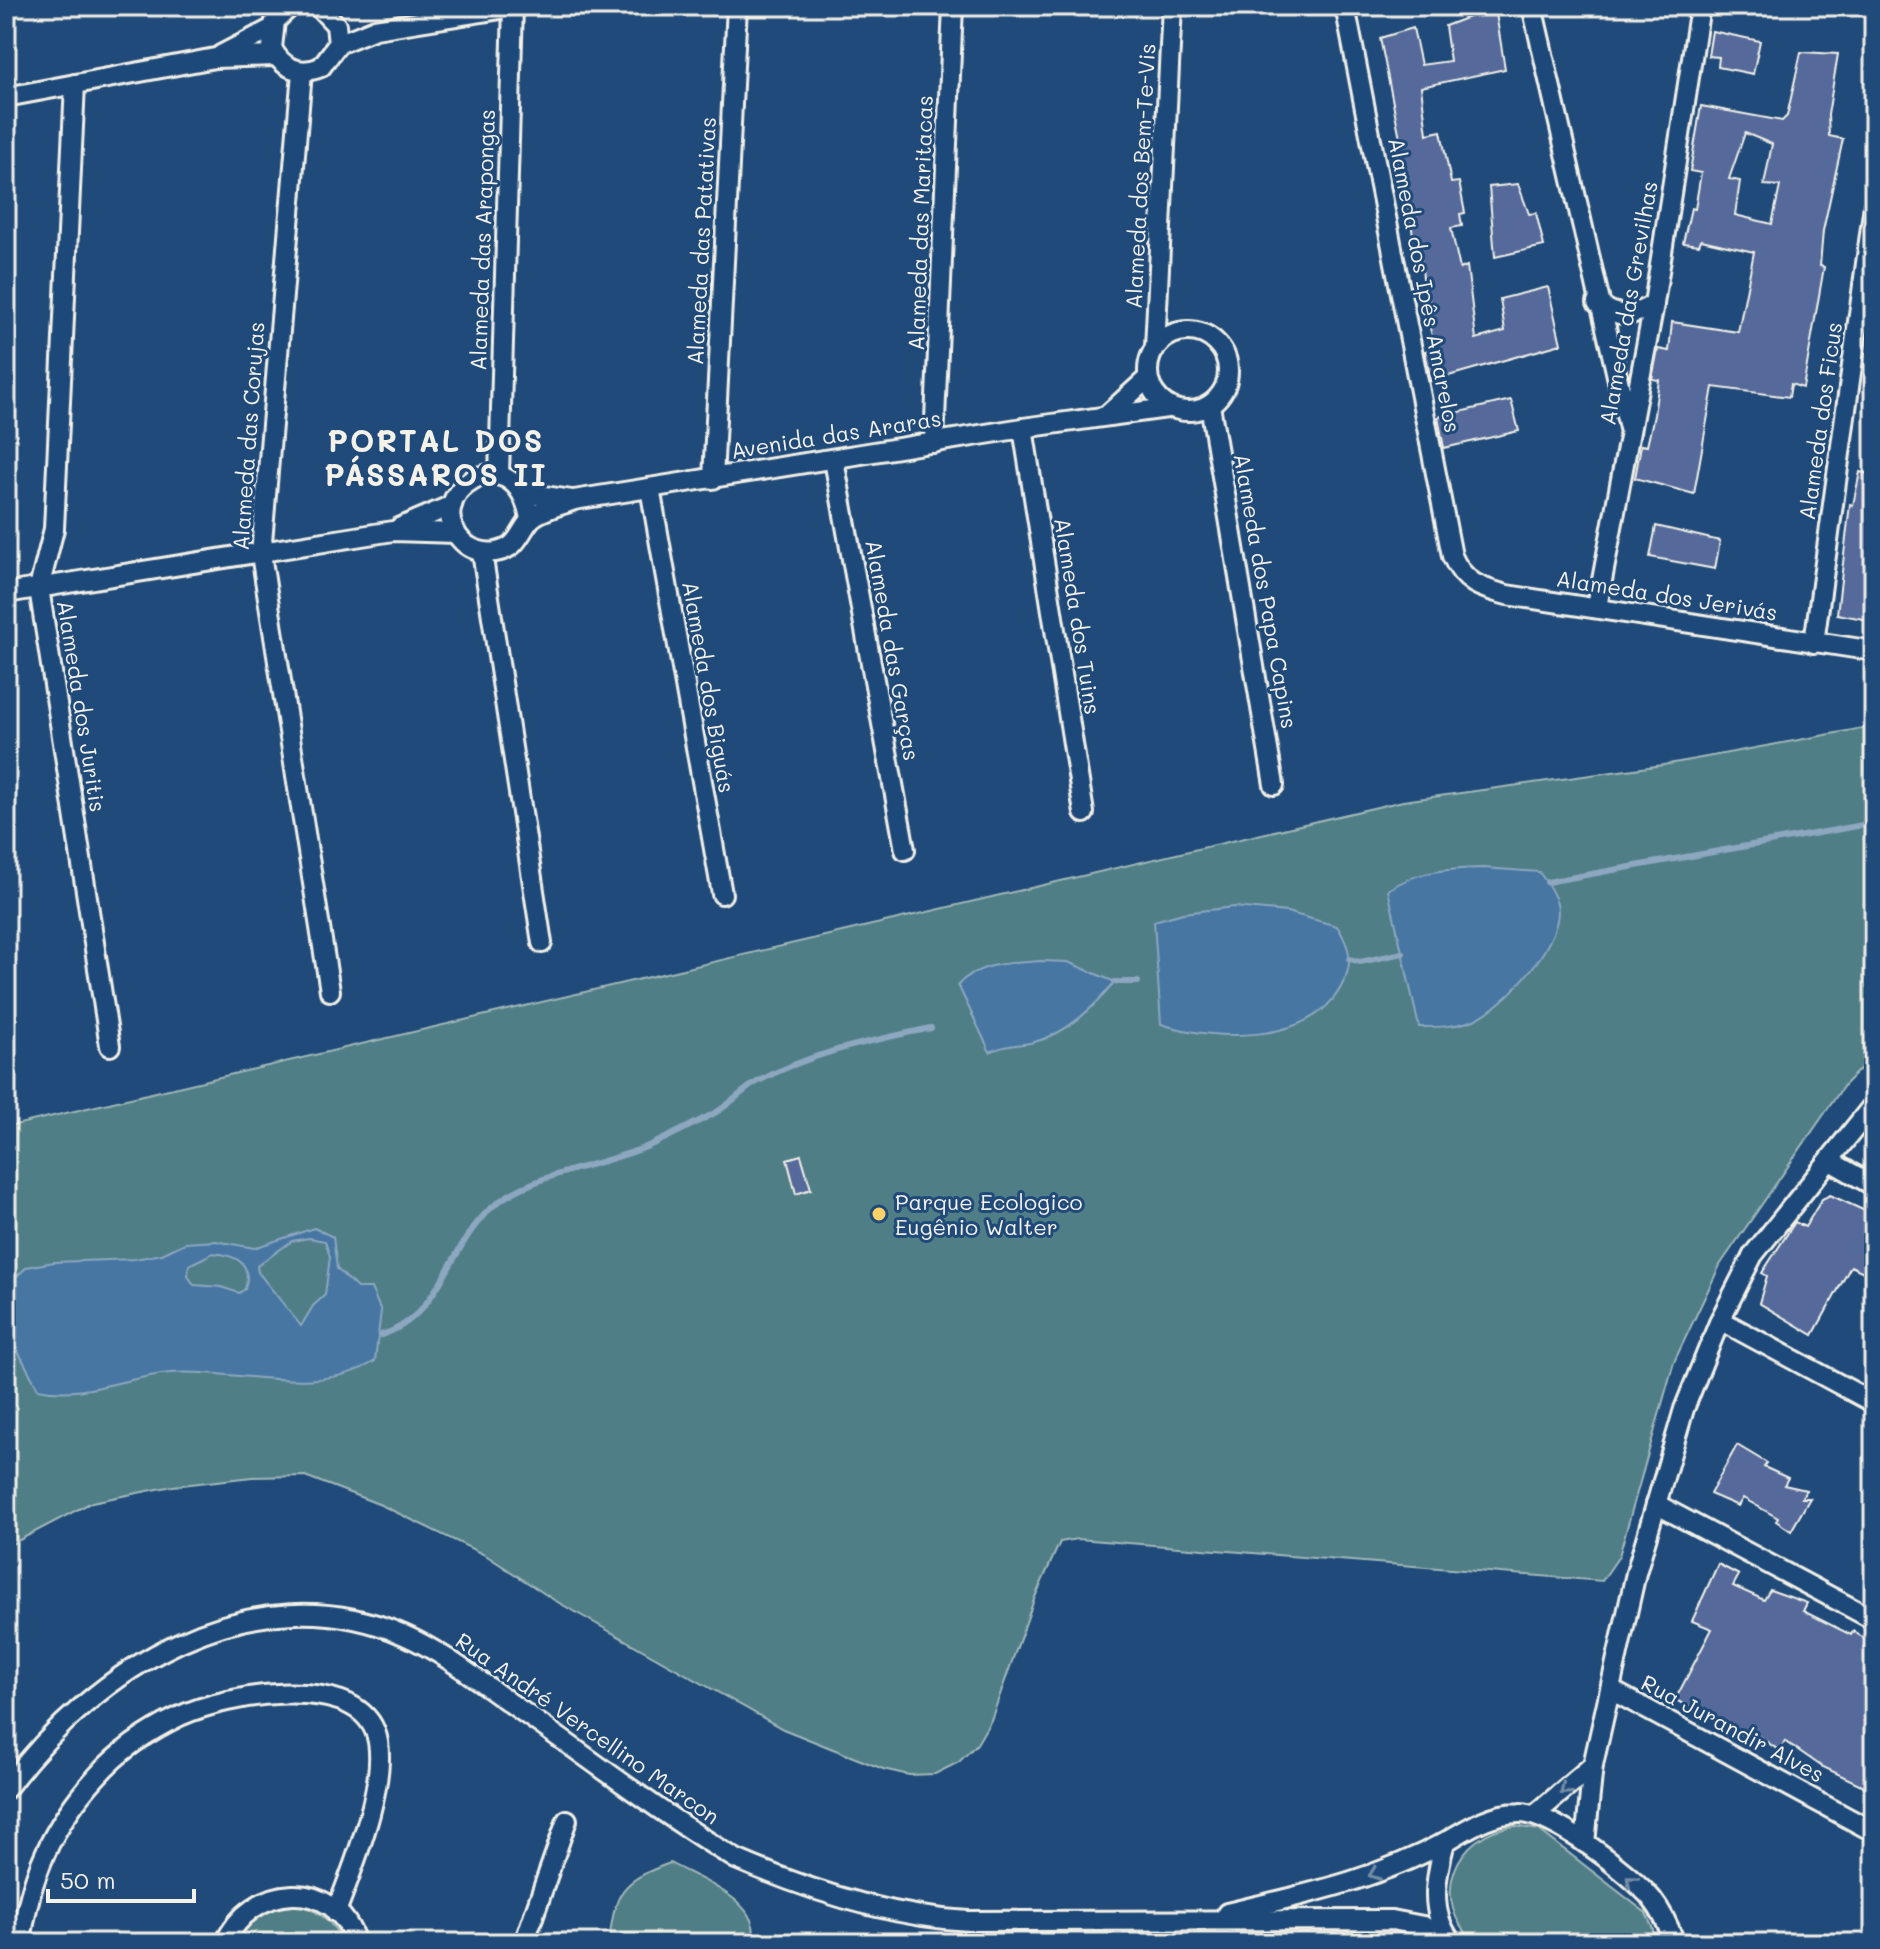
<svg xmlns="http://www.w3.org/2000/svg" width="1880" height="1949" viewBox="0 0 1880 1949" font-family="Mali,sans-serif">
<style>
.green{fill:#507e87;stroke:#a2b8b8;stroke-width:2}
.water{fill:#4676a3;stroke:#8ca7bf;stroke-width:2;fill-rule:evenodd}
.lines{fill:none;stroke-linecap:round;stroke-linejoin:round}
.stream{stroke:#8ca7bf;stroke-width:6}
.building{fill:#546b9b;stroke:#f4f1e8;stroke-width:2;fill-rule:evenodd}
.minor-casing{stroke:#f4f1e8;stroke-width:24}
.minor{stroke:#1f4a7a;stroke-width:18}
.oneway{stroke:#748da6}
.poi-dot{fill:#ffd166;stroke:#1f4a7a;stroke-width:3}
.labels{text-anchor:middle;dominant-baseline:central;stroke-width:6;stroke-linejoin:round;paint-order:stroke}
.street-label{font-size:22px;fill:#f4f1e8;stroke:#1f4a7a}
.poi-label{font-size:22px;fill:#f4f1e8;stroke:#1f4a7a;text-anchor:start}
.district-label{font-size:30px;font-weight:bold;letter-spacing:2px;fill:#f4f1e8;stroke:#1f4a7a}
</style>
<rect width="100%" height="100%" fill="#1f4a7a"/>
<filter id="ink" filterUnits="userSpaceOnUse"><feTurbulence type="fractalNoise" baseFrequency=".0125" numOctaves="2"/><feDisplacementMap in="SourceGraphic" scale="16" xChannelSelector="R" yChannelSelector="G"/><feConvolveMatrix kernelMatrix="1 2 1 2 8 2 1 2 1" color-interpolation-filters="sRGB"/></filter>
<g filter="url(#ink)">
<g class="green">
<polygon points="1874,726 1874,1055 1845,1084 1720,1265 1674,1362 1619,1556 1602,1581 1078,1539 1060,1542 1035,1597 991,1720 977,1744 959,1762 935,1774 909,1775 883,1769 783,1729 554,1600 487,1556 381,1505 305,1476 252,1477 173,1486 92,1502 6,1547 6,1127 1403,801 1663,765"/>
<path d="M 1515,1826 L 1539,1830 L 1646,1913 L 1653,1929 L 1653,1943 L 1476,1943 C 1427,1902 1454,1832 1515,1826 Z"/>
<path d="M 670,1863 C 698,1879 763,1900 753,1943 L 609,1943 C 615,1891 621,1881 670,1863 Z"/>
<path d="M 292,1904 C 316,1908 333,1920 343,1943 L 234,1943 C 245,1919 267,1908 292,1904 Z"/>
</g>
<g class="water">
<path d="M 1484,868 L 1539,872 C 1546,881 1554,893 1557,904 C 1566,940 1505,1006 1474,1020 C 1456,1027 1438,1027 1419,1027 L 1388,890 C 1418,870 1448,869 1484,868 Z"/>
<path d="M 1234,907 L 1287,912 L 1337,926 C 1351,948 1354,963 1341,987 C 1310,1045 1213,1041 1161,1024 L 1154,921 L 1183,913 Z"/>
<path d="M 1041,961 L 1068,962 L 1115,982 C 1094,1007 1067,1034 1034,1042 C 1018,1046 1005,1044 990,1052 L 958,985 C 978,962 1013,963 1041,961 Z"/>
<path d="M 314,1228 L 333,1237 L 337,1269 L 357,1288 L 371,1288 L 381,1311 L 375,1361 C 318,1398 233,1368 170,1373 C 125,1377 84,1399 38,1389 L 11,1338 L 7,1285 L 27,1267 L 54,1262 L 135,1259 L 162,1254 L 185,1243 L 216,1241 L 254,1248 ZM 309,1238 L 325,1241 L 330,1257 L 325,1295 L 313,1306 L 301,1326 L 258,1272 L 257,1266 L 292,1241 ZM 213,1253 C 236,1255 253,1263 245,1289 L 239,1293 L 221,1287 L 194,1285 L 188,1276 L 189,1265 Z"/>
</g>
<g class="lines">
<g class="stream">
<polyline points="1547,882 1874,823"/>
<polyline points="1350,959 1360,962 1403,953"/>
<polyline points="1115,982 1138,982"/>
<path d="M 381,1335 C 446,1316 449,1233 504,1198 C 545,1171 607,1165 653,1144 C 673,1135 693,1124 713,1114 C 729,1106 741,1091 757,1082 C 812,1052 871,1041 931,1028"/>
</g>
</g>
<g class="building">
<polygon points="1495,7 1505,69 1421,87 1427,134 1441,131 1451,183 1459,182 1465,213 1460,214 1462,226 1451,228 1460,269 1467,266 1476,339 1505,331 1500,299 1548,287 1561,344 1431,381 1425,351 1435,349 1428,319 1434,318 1423,278 1418,234 1413,235 1402,168 1398,169 1395,139 1400,138 1380,38 1413,28 1421,65 1450,61 1445,26"/>
<polygon points="1712,31 1760,41 1753,74 1718,67 1719,57 1708,56"/>
<path d="M 1801,52 L 1838,54 L 1828,115 L 1829,136 L 1843,139 L 1823,231 L 1820,266 L 1824,267 L 1803,388 L 1791,384 L 1789,397 L 1713,387 L 1694,494 L 1635,478 L 1641,445 L 1647,446 L 1654,415 L 1659,380 L 1652,379 L 1658,349 L 1669,351 L 1672,322 L 1738,332 L 1754,252 L 1701,240 L 1699,245 L 1683,243 L 1691,208 L 1695,209 L 1701,173 L 1690,171 L 1701,106 L 1782,121 L 1787,116 ZM 1745,133 L 1772,144 L 1764,185 L 1780,186 L 1772,224 L 1735,215 L 1740,181 L 1729,179 Z"/>
<polygon points="1518,184 1529,214 1536,213 1544,246 1495,257 1489,187"/>
<polygon points="1511,400 1519,431 1444,448 1438,417"/>
<polygon points="1860,472 1874,475 1874,621 1837,614 1850,504 1853,505"/>
<polygon points="1656,526 1720,541 1715,569 1650,557"/>
<polygon points="801,1155 811,1189 796,1194 787,1159"/>
<polygon points="1830,1195 1874,1215 1874,1277 1851,1266 1813,1335 1759,1303 1767,1276 1762,1273 1795,1222 1805,1227 1822,1199"/>
<polygon points="1737,1445 1767,1463 1764,1467 1788,1478 1784,1485 1806,1490 1802,1498 1810,1498 1791,1531 1776,1521 1778,1518 1743,1498 1738,1506 1710,1494"/>
<polygon points="1718,1564 1739,1575 1733,1586 1764,1600 1770,1590 1807,1603 1803,1611 1851,1635 1853,1631 1874,1645 1874,1791 1821,1766 1785,1741 1780,1751 1758,1736 1754,1743 1721,1720 1675,1700 1712,1629 1692,1621"/>
</g>
<g class="lines">
<defs>
<g id="minor">
<path d="M 291,6 L 275,21 L 272,48 C 282,68 300,76 321,67 L 338,44 L 336,25 L 318,6"/>
<path d="M 1345,6 L 1452,556 C 1464,583 1480,588 1507,595 L 1874,651"/>
<polyline points="1532,6 1629,428"/>
<polyline points="338,44 375,29 519,6"/>
<polyline points="221,55 271,29"/>
<polyline points="302,72 261,554 330,991"/>
<polyline points="75,84 54,529 39,588 110,1046"/>
<polyline points="6,97 215,58 276,56"/>
<path d="M 1597,303 C 1618,319 1633,317 1654,304"/>
<circle cx="1188" cy="371" r="40"/>
<polyline points="1155,348 1172,6"/>
<polyline points="1210,405 1274,785"/>
<polyline points="1106,416 1148,378"/>
<polyline points="1023,428 1084,813"/>
<polyline points="934,443 953,6"/>
<polyline points="834,460 905,850"/>
<polyline points="499,475 513,7"/>
<polyline points="713,479 737,6"/>
<polyline points="650,488 722,894"/>
<polyline points="524,493 572,500"/>
<path d="M 530,519 C 514,429 416,496 463,542 C 471,550 485,554 496,552 C 518,548 519,533 530,520 C 538,510 563,505 574,500 L 1023,428 L 1167,408"/>
<polyline points="399,528 452,505"/>
<polyline points="482,552 542,943"/>
<polyline points="6,593 393,531 456,533"/>
<polyline points="1597,607 1654,304 1700,6"/>
<polyline points="1814,643 1874,205"/>
<polyline points="1830,1161 1874,1186"/>
<polyline points="1720,1320 1874,1403"/>
<polyline points="1656,1504 1874,1620"/>
<polyline points="1611,1690 1874,1832"/>
<path d="M 6,1789 C 95,1668 251,1569 404,1635 C 445,1653 480,1682 516,1707 C 589,1758 660,1813 736,1859 C 808,1890 891,1917 969,1921 L 1392,1920 L 1423,1926 L 1449,1940"/>
<polyline points="1536,1814 1593,1765"/>
<polyline points="1585,1843 1593,1765 1636,1573 1684,1409 1720,1320 1753,1255 1874,1104"/>
<path d="M 1227,1913 C 1302,1895 1376,1880 1445,1842"/>
<path d="M 1451,1941 C 1428,1911 1436,1876 1445,1842 C 1469,1828 1490,1813 1519,1813 C 1552,1812 1630,1873 1652,1899 C 1663,1913 1669,1927 1675,1943"/>
<path d="M 21,1943 C 29,1878 52,1825 97,1776 C 119,1751 151,1730 180,1716 C 225,1695 351,1672 375,1731 C 392,1773 352,1870 336,1912"/>
<path d="M 225,1943 C 251,1883 335,1875 356,1943"/>
<polyline points="524,1943 567,1820"/>
</g>
</defs>
<use href="#minor" class="minor-casing"/>
<use href="#minor" class="minor"/>
</g>
<defs><path id="oneway-chevron" d="M-2-3.5L2.5 0L-2 3.5" fill="none" stroke-width="1.6" stroke-linecap="round" stroke-linejoin="round" transform="scale(2)"/></defs>
<g class="oneway">
<use href="#oneway-chevron" transform="translate(1565 1790) rotate(139)"/>
<use href="#oneway-chevron" transform="translate(1374 1874) rotate(159)"/>
<use href="#oneway-chevron" transform="translate(1631 1881) rotate(-140)"/>
</g>
</g>
<circle class="poi-dot" cx="879" cy="1214" r="8"/>
<g class="labels">
<g class="street-label">
<text transform="translate(1140 176) rotate(-87)">Alameda dos Bem-Te-Vis</text>
<text transform="translate(920 223) rotate(-88)">Alameda das Maritacas</text>
<text transform="translate(482 240) rotate(-88)">Alameda das Arapongas</text>
<text transform="translate(701 241) rotate(-87)">Alameda das Patativas</text>
<text transform="translate(1425 285) rotate(79)">Alameda dos Ipês Amarelos</text>
<text transform="translate(1628 303) rotate(-80)">Alameda das Grevilhas</text>
<text transform="translate(1820 421) rotate(-82)">Alameda dos Ficus</text>
<text transform="translate(836 434) rotate(-9)">Avenida das Araras</text>
<text transform="translate(248 436) rotate(-86)">Alameda das Corujas</text>
<text transform="translate(1266 591) rotate(80)">Alameda dos Papa Capins</text>
<text transform="translate(1667 595) rotate(9)">Alameda dos Jerivás</text>
<text transform="translate(1078 616) rotate(81)">Alameda dos Tuins</text>
<text transform="translate(893 650) rotate(80)">Alameda das Garças</text>
<text transform="translate(709 687) rotate(80)">Alameda dos Biguás</text>
<text transform="translate(82 706) rotate(81)">Alameda dos Juritis</text>
<text transform="translate(588 1728) rotate(35)">Rua André Vercellino Marcon</text>
<text transform="translate(1733 1728) rotate(28)">Rua Jurandir Alves</text>
</g>
<g class="poi-label">
<text x="895" y="1201">Parque Ecologico<tspan x="895" dy="25">Eugênio Walter</tspan></text>
</g>
<g class="district-label">
<text x="436" y="440">PORTAL DOS<tspan x="436" dy="34">PÁSSAROS II</tspan></text>
</g>
</g>
<rect width="1880" height="1949" fill="none" stroke="#1f4a7a" stroke-width="32"/>
<rect x="16" y="16" width="1848" height="1917" fill="none" stroke="#f4f1e8" stroke-width="3" filter="url(#ink)"/>
<path d="M48 1889v12h146v-12" fill="none" stroke="#f4f1e8" stroke-width="4"/>
<text x="60" y="1889" font-size="24" fill="#f4f1e8" stroke="#1f4a7a" stroke-width="6" paint-order="stroke">50 m</text>
</svg>
